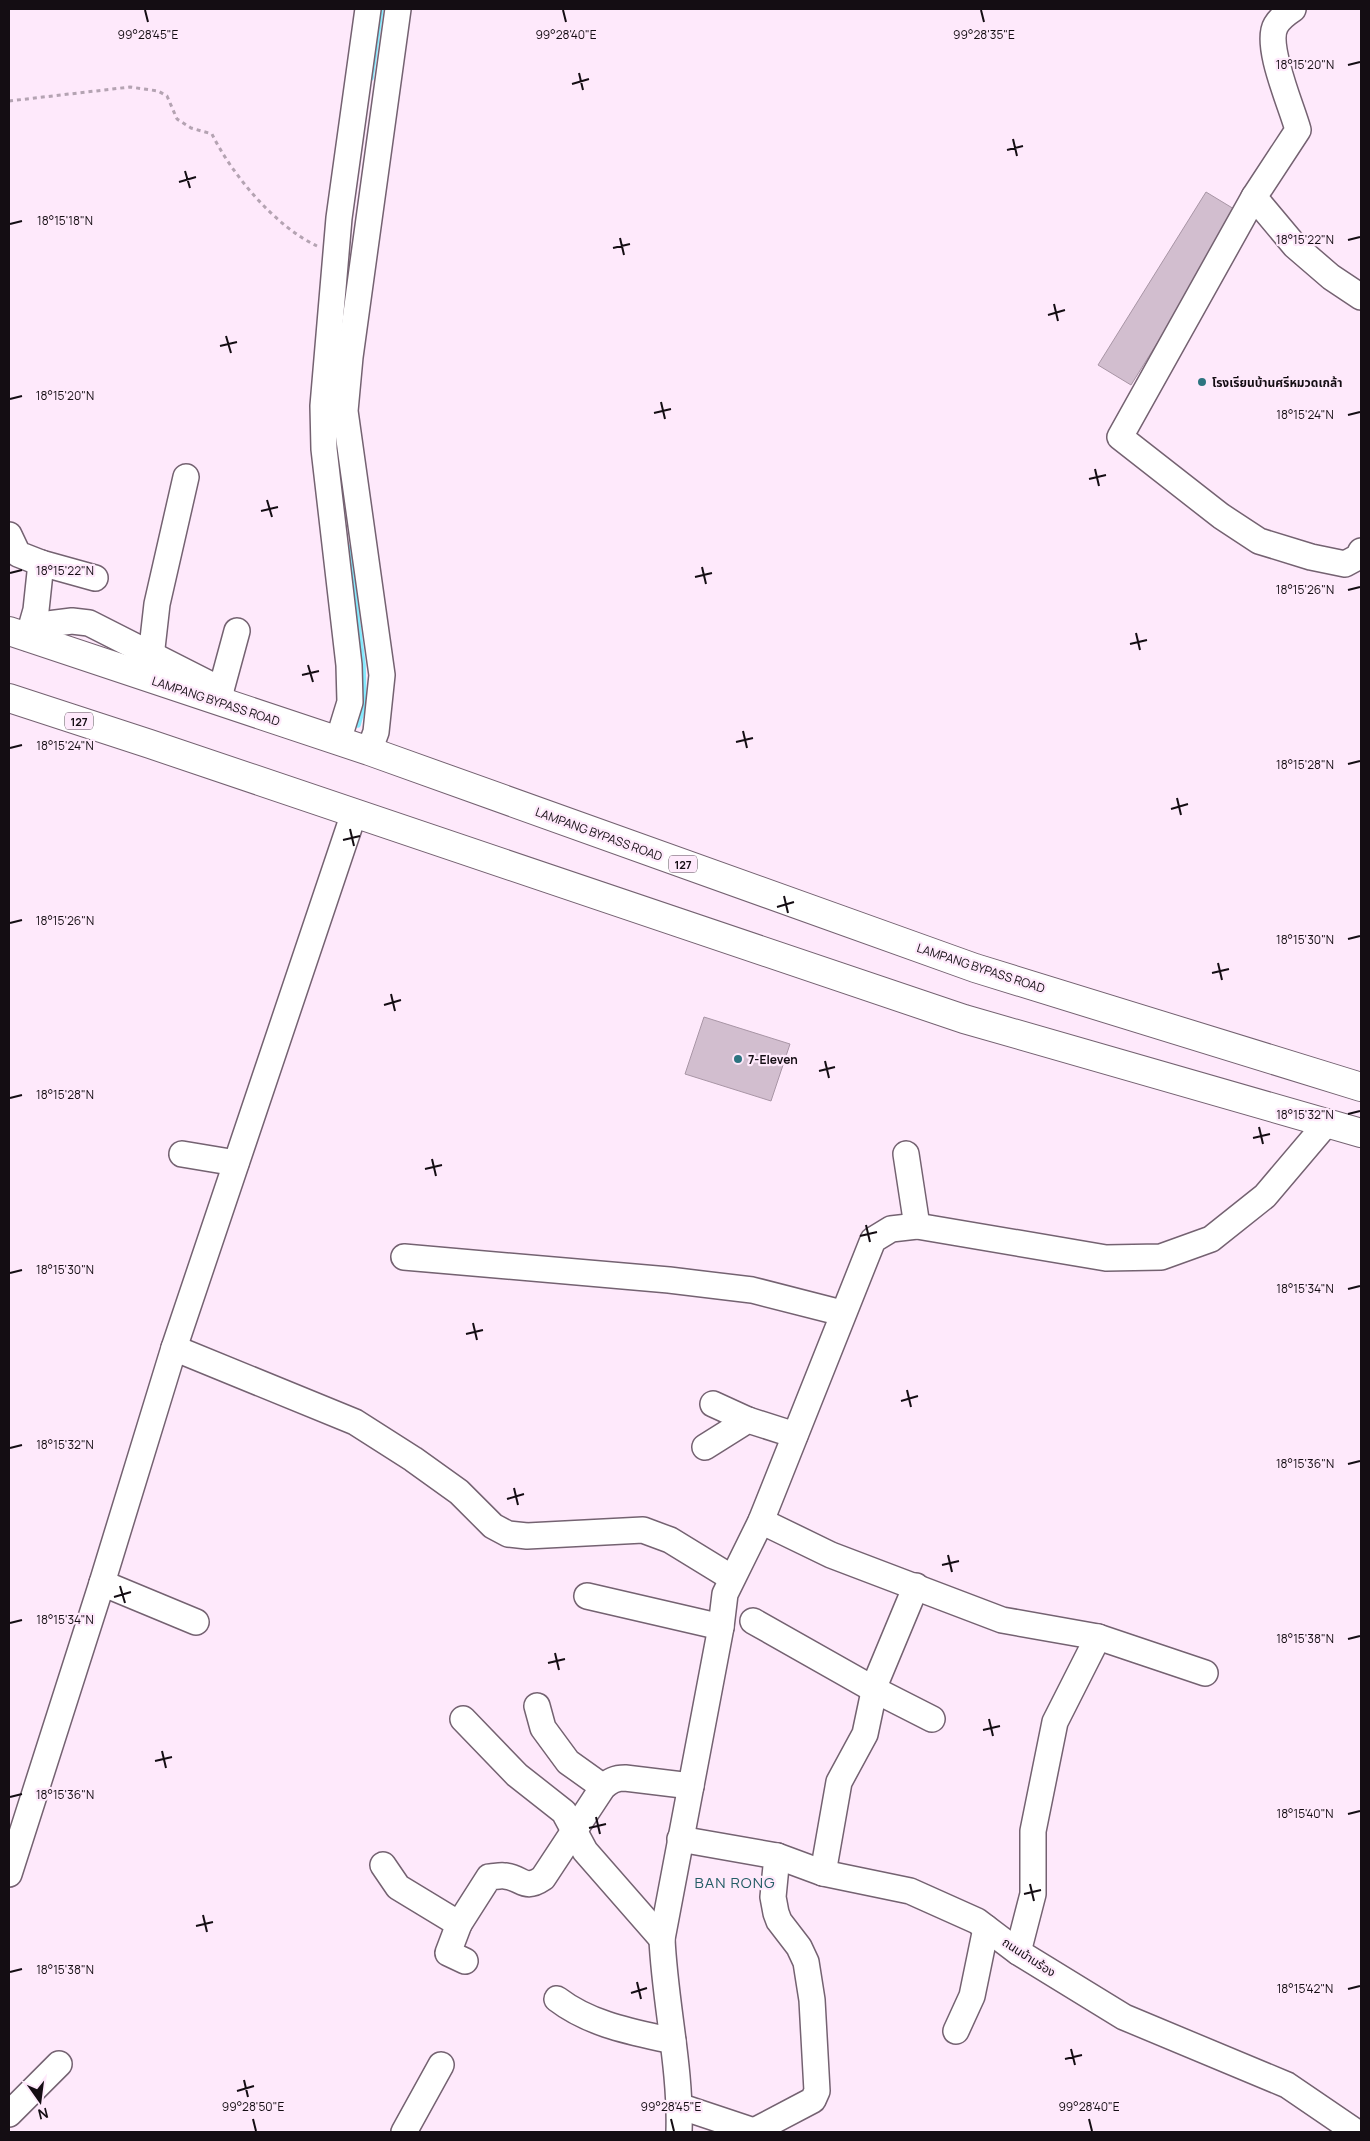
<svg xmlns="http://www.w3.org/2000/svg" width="1370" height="2141" viewBox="0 0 1370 2141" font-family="Manrope,'Noto Sans Thai',sans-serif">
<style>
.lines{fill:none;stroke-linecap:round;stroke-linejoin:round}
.stream{stroke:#85ebfe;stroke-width:5.5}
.building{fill:#d2becf;stroke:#a895a5}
.minor-casing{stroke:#746271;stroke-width:28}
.highway-casing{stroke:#746271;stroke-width:30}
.path{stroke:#b4a3b2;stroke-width:3;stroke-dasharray:4 4;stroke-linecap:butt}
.minor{stroke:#fff;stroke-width:25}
.highway{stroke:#fff;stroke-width:28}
.ticks{fill:none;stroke:#140d13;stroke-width:2}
.poi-dot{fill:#2d7480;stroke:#fee9fb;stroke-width:2}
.labels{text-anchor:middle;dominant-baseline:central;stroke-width:4.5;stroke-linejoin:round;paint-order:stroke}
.shield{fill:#fee9fb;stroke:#5a4f59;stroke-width:1}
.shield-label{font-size:11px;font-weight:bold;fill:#140d13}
.poi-label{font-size:12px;font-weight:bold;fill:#140d13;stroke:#fee9fb;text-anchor:start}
.street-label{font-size:12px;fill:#140d13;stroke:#fee9fb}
.quarter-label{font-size:15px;letter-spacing:1px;fill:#235c65;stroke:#fee9fb}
.ticks-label{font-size:12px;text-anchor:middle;fill:#140d13;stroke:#fee9fb;stroke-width:4.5;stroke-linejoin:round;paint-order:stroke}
</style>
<rect width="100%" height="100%" fill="#fee9fb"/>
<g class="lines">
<g class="stream">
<polyline points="371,78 381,9"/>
<polyline points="336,433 341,486"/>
<polyline points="348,547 363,664 364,704 358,725"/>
</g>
</g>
<g class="building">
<polygon points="1206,192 1239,212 1131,385 1098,365"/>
<polygon points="704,1017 790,1044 771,1101 685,1074"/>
</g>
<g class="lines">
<defs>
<g id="minor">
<path d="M 1293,9 C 1287,13 1280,18 1276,25 C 1264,45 1292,107 1298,130 L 1254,197 L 1295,246 L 1331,277 L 1361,297"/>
<polyline points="1254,197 1120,437 1221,516 1259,541 1311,557 1345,564 1358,557 1361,551"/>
<polyline points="9,535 18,554 41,563"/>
<polyline points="32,626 72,621 89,623 221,690"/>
<polyline points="28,638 36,610 41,563 95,578"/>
<polyline points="147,669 152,648 157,604 186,477"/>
<polyline points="218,701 237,631"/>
<polyline points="338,741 350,702 349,665 324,449 323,406 339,218 368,9"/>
<polyline points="369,751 376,732 382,675 345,411 350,357 398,9"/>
<polyline points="182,1154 236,1163"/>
<polyline points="906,1154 917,1226"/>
<polyline points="404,1257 669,1280 752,1290 842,1313"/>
<polyline points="174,1348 355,1422 413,1459 459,1492 493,1526 508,1534 527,1536 643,1530 670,1540 732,1578"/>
<polyline points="713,1404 748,1420"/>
<polyline points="705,1447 748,1420 795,1435"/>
<polyline points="761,1521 831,1555 1002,1620 1098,1637 1205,1673"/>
<polyline points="102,1583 196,1622"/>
<polyline points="587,1596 721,1627"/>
<polyline points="753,1621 875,1690 932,1719"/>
<polyline points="537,1706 543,1728 568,1762 603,1787"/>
<polyline points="463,1719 517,1775 564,1812 585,1851 662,1939"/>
<polyline points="680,1839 777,1856 823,1873 910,1891 977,1921 1018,1952 1124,2017 1287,2085 1356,2132"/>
<path d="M 383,1865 L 398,1887 L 459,1924 L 489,1877 C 494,1877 500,1875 505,1876 C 523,1878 524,1891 543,1878 L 603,1787 C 610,1781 615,1778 625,1778 L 691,1786"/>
<polyline points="823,1873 839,1782 865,1734 876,1682 916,1586"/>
<polyline points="9,1874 102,1583 174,1348 354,813"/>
<polyline points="459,1924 448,1953 465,1961"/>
<polyline points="1018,1952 1033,1894 1033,1831 1055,1722 1098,1637"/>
<path d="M 557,1999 C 591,2025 633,2032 673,2041"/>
<polyline points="956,2031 972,1996 986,1928"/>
<polyline points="679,2106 757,2132"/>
<polyline points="9,2114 59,2064"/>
<polyline points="754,2131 813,2100 817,2091 812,2000 806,1962 799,1947 779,1921 776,1913 773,1897 777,1856"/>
<polyline points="404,2132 441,2065"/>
<path d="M 679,2132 C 681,2067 665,2004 662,1939 L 721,1627 L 725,1594 L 761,1521 L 873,1240 L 891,1229 L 917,1226 L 1106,1258 L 1161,1257 L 1211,1239 L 1265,1196 L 1326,1124"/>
</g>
<g id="highway">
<polyline points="9,631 369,751 975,968 1361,1087"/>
<polyline points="9,698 150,744 964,1019 1361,1133"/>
</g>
</defs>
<use href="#minor" class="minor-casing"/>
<use href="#highway" class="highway-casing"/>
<path class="path" d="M 9,101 L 130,87 L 158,91 L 167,96 L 177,119 L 191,128 L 212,134 C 232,175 276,227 317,246"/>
<use href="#minor" class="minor"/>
<use href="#highway" class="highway"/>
</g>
<path class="ticks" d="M 145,10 L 148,22M 563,10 L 566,22M 981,10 L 984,22M 1348,65 L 1360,62M 579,73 L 583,90M 572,84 L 589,79M 1013,139 L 1017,156M 1007,150 L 1023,146M 185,171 L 190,188M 179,182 L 196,177M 10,224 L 22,221M 620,238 L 624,255M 1348,240 L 1360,237M 613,248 L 630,244M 1054,304 L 1058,321M 1048,315 L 1065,310M 226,336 L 231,353M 220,346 L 237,342M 10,399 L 22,396M 661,402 L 665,419M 654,413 L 671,409M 1348,415 L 1360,412M 1095,469 L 1099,486M 1089,479 L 1106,475M 267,500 L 272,517M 261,511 L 278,507M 702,567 L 706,584M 10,573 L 22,570M 695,577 L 712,573M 1348,590 L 1360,587M 1136,633 L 1140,650M 1130,644 L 1147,640M 308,665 L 313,682M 302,675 L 319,671M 743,731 L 747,748M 736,742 L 753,738M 10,748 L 22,745M 1348,764 L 1360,761M 1177,798 L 1181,815M 1171,809 L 1188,804M 350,829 L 354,846M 343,840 L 360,836M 784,896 L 788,913M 777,907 L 794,902M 10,923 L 22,920M 1348,939 L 1360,936M 1218,963 L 1222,980M 1212,973 L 1229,969M 391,994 L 395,1011M 384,1005 L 401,1000M 825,1061 L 829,1078M 819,1071 L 835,1067M 10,1098 L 22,1095M 1348,1114 L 1360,1111M 1259,1127 L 1263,1144M 1253,1138 L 1270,1134M 432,1159 L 436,1176M 425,1169 L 442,1165M 866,1225 L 870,1242M 860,1236 L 877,1232M 10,1273 L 22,1270M 1348,1289 L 1360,1286M 473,1323 L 477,1340M 466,1334 L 483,1330M 907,1390 L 911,1407M 901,1401 L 918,1396M 10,1448 L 22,1445M 1348,1464 L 1360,1461M 514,1488 L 518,1505M 507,1499 L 524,1494M 948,1555 L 952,1572M 942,1565 L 959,1561M 120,1586 L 125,1603M 114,1597 L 131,1592M 10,1623 L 22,1620M 1348,1639 L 1360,1636M 555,1653 L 559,1670M 548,1663 L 565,1659M 989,1719 L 993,1736M 983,1730 L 1000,1726M 162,1751 L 166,1768M 155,1761 L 172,1757M 10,1797 L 22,1794M 1348,1814 L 1360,1811M 596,1817 L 600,1834M 589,1828 L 606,1824M 1030,1884 L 1034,1901M 1024,1894 L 1041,1890M 203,1915 L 207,1932M 196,1926 L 213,1922M 10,1972 L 22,1969M 637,1982 L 641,1999M 1348,1989 L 1360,1986M 631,1993 L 647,1988M 1071,2049 L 1075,2065M 1065,2059 L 1082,2055M 244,2080 L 248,2097M 237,2091 L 254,2086M 253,2119 L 256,2131M 671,2119 L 674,2131M 1089,2119 L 1092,2131"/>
<g class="poi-dot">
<circle cx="1202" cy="382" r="5"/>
<circle cx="738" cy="1059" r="5"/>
</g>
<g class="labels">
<g class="shield">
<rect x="65" y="712.5" width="28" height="17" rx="4"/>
<rect x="669" y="855.5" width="28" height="17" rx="4"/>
</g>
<g class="shield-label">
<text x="79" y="721">127</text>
<text x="683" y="864">127</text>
</g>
<g class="poi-label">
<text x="1212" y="382">โรงเรียนบ้านศรีหมวดเกล้า</text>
<text x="748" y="1059">7-Eleven</text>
</g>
<g class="street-label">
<text transform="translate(216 701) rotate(18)">LAMPANG BYPASS ROAD</text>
<text transform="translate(599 834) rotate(20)">LAMPANG BYPASS ROAD</text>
<text transform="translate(981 968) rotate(18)">LAMPANG BYPASS ROAD</text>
<text transform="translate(1029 1957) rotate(33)">ถนนบ้านร้อง</text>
</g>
<g class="quarter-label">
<text x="735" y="1882">BAN RONG</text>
</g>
</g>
<g class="ticks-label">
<text x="148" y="39">99°28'45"E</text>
<text x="566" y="39">99°28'40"E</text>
<text x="984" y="39">99°28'35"E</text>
<text x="1305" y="69">18°15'20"N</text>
<text x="65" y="225">18°15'18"N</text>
<text x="1305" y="244">18°15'22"N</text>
<text x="65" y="400">18°15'20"N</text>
<text x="1305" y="419">18°15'24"N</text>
<text x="65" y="575">18°15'22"N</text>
<text x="1305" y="594">18°15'26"N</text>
<text x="65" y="750">18°15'24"N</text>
<text x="1305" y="769">18°15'28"N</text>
<text x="65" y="925">18°15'26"N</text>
<text x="1305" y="944">18°15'30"N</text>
<text x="65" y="1099">18°15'28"N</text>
<text x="1305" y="1119">18°15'32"N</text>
<text x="65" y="1274">18°15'30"N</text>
<text x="1305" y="1293">18°15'34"N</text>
<text x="65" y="1449">18°15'32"N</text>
<text x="1305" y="1468">18°15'36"N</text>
<text x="65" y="1624">18°15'34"N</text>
<text x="1305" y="1643">18°15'38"N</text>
<text x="65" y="1799">18°15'36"N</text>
<text x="1305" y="1818">18°15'40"N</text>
<text x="65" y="1974">18°15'38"N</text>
<text x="1305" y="1993">18°15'42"N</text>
<text x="253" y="2111">99°28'50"E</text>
<text x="671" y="2111">99°28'45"E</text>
<text x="1089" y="2111">99°28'40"E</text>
</g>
<rect width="1370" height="2141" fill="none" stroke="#140d13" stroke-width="20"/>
<g transform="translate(40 2101) rotate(166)" stroke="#fee9fb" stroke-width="4" paint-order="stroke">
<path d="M0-4L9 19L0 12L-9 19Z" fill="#140d13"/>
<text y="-8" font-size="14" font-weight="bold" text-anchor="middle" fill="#140d13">N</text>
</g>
</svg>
